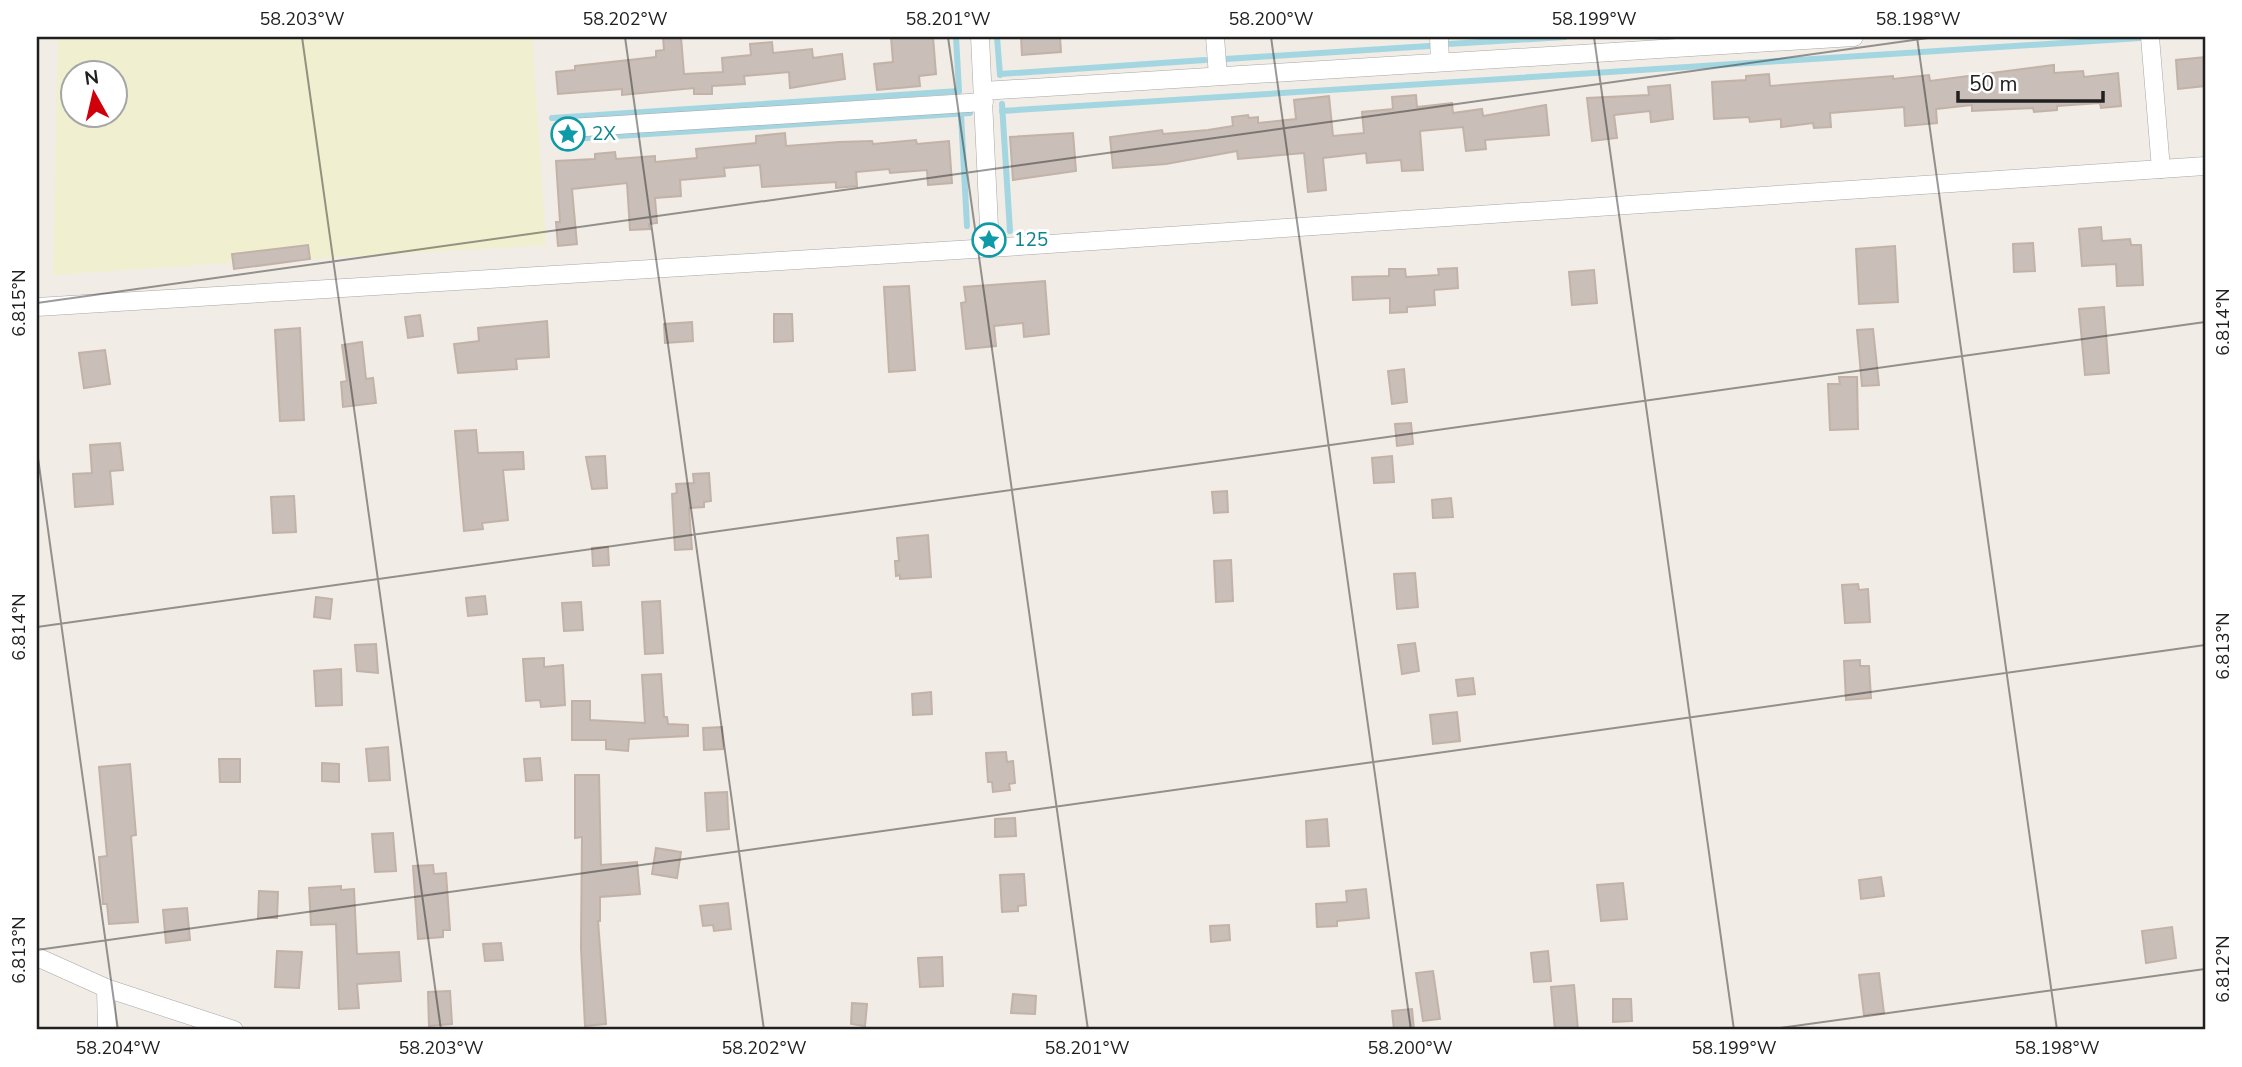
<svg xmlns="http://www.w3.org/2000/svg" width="2242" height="1067" viewBox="0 0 2242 1067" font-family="'Nunito Sans',sans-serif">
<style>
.farmland{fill:#f0f0d0;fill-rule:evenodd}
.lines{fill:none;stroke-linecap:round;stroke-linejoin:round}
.stream{stroke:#a3d6e1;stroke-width:6}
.building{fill:#c9beb8;stroke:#c3b2a7;stroke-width:2}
.street-casing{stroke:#a7a7a7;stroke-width:19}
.street{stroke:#fff;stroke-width:18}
.ticks{fill:none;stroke:#202020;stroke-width:2;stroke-opacity:0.45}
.labels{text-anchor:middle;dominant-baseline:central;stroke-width:6;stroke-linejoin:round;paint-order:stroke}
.culture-label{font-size:19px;fill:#0d838f;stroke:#fff;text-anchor:start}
.neatline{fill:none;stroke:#202020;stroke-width:2.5}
.ticks-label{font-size:18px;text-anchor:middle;fill:#202020}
</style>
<rect width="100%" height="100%" fill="#f1ece5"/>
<path class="farmland" d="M 58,37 L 532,37 L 546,245 L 310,259 L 308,245 L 258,251 L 259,261 L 53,275 ZM 74,74 L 116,74 L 116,116 L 74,116 Z"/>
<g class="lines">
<g class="stream">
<polyline points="956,37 959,91"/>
<polyline points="997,37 1000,75"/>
<polyline points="1448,44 1565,37"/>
<polyline points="1225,59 1429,46"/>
<polyline points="1000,74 1205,60"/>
<polyline points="1002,104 1010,231"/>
<polyline points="1002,111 2140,38"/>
<polyline points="961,115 967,226"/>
<polyline points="552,118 959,91"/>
<polyline points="556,140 970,113"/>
</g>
</g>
<g class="building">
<polygon points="663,37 681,37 684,74 723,72 722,58 751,55 750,44 772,42 773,53 812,49 813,58 842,54 845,79 790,88 789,72 744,76 745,84 712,86 712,94 694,94 694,88 622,95 622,89 558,94 556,72 575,70 575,66 656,57 656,51 664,50"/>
<polygon points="891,37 933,37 936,74 919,76 920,86 877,90 874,64 893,62"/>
<polygon points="1021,37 1060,37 1061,52 1022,55"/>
<polygon points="2205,57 2205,86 2178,89 2176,60"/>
<polygon points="2054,65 2054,73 2083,71 2084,77 2118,73 2121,106 2101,108 2100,103 2057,106 2057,110 2034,112 2033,108 1972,111 1972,105 1936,109 1937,123 1905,126 1904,107 1830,113 1831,127 1814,128 1813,123 1781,127 1781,119 1750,122 1749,117 1714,119 1712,82 1746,80 1746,76 1769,74 1770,86 1893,76 1893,79 1929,75 1930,81"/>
<polygon points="1670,85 1673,119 1651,122 1650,111 1614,115 1617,138 1592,141 1587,98 1649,95 1648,87"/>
<polygon points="1416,95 1417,107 1452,103 1453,113 1482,109 1483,116 1546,105 1549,135 1485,140 1486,149 1466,151 1463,127 1420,131 1423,170 1402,171 1401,160 1367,163 1366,153 1323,158 1326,190 1308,192 1304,153 1238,159 1237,151 1166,164 1113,168 1110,137 1162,130 1163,134 1208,130 1233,126 1232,117 1248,115 1249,118 1258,117 1258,123 1296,119 1294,100 1329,96 1333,136 1364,133 1362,112 1393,109 1392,97"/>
<polygon points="785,133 786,146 839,142 872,141 873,144 916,140 917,144 949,141 952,183 928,185 927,170 890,173 889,169 856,172 857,186 836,188 836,182 762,187 760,165 724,168 725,176 680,180 681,196 655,198 657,223 649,224 650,229 630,230 627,183 572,189 577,244 558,246 556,222 560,222 556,161 595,159 595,154 615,152 616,159 655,156 655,162 697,158 696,149 756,143 756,136"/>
<polygon points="1073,133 1076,171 1013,180 1010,137"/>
<polygon points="2101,227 2102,241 2130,239 2131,245 2141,245 2143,285 2117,286 2116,264 2082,266 2079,229"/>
<polygon points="2033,243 2035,271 2014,272 2013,244"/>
<polygon points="308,245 310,259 234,269 232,254"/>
<polygon points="1895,246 1898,302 1859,304 1856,249"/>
<polygon points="1457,268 1458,288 1434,290 1435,305 1407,307 1407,312 1390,313 1390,298 1353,300 1352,277 1389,276 1389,269 1405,269 1406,277 1439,275 1438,269"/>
<polygon points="1594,270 1597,303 1572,305 1569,272"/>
<polygon points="1045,281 1049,334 1024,337 1023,323 994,326 996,346 966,349 961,303 966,302 964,287"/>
<polygon points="909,286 915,370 889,372 884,287"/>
<polygon points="2104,307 2109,373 2085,375 2079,309"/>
<polygon points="774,314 792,314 793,341 774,342"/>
<polygon points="420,315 423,336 408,338 405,317"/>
<polygon points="547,321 549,357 516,359 517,369 458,373 454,344 479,341 478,328"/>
<polygon points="692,322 693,341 665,343 664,324"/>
<polygon points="300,328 304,420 280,421 275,330"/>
<polygon points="1873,329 1879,385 1862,386 1857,330"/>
<polygon points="362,342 366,379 373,378 376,403 343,407 341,382 347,381 342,345"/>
<polygon points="105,350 110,384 84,388 79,353"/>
<polygon points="1404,369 1407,402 1392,404 1388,371"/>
<polygon points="1839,377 1857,377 1858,429 1830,430 1828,384 1840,384"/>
<polygon points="1411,423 1413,444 1397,446 1395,424"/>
<polygon points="476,430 478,453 523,452 524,469 503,470 508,520 482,523 483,529 464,531 455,431"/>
<polygon points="120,443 123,470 110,471 113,504 75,507 73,474 92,473 90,445"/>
<polygon points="605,456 607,488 592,489 586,457"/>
<polygon points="1392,456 1394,482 1374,483 1372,458"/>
<polygon points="709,473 711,501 704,502 704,507 689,508 692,549 675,550 672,494 677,493 676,484 694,483 693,474"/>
<polygon points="1227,491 1228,512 1214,513 1212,492"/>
<polygon points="294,496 296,532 273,533 271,497"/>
<polygon points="1451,498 1453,517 1433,518 1432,500"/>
<polygon points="928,535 931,577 900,579 900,575 896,576 895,561 899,561 897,538"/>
<polygon points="608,547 609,565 593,566 592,548"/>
<polygon points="1231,560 1233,601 1216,602 1214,561"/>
<polygon points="1415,573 1418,607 1397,609 1394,574"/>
<polygon points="1858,584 1859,590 1868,589 1870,622 1845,623 1842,585"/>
<polygon points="485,596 487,614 468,616 466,598"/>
<polygon points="316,597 332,599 330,619 314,617"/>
<polygon points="660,601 663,653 645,654 642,602"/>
<polygon points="581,602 583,630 564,631 562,603"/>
<polygon points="1415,643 1419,671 1402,674 1398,645"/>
<polygon points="376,644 378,673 357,671 355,645"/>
<polygon points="544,658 544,667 563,665 565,705 541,707 540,700 526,701 523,659"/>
<polygon points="1860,660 1860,666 1869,666 1871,698 1846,700 1844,661"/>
<polygon points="341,669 342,705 316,706 314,671"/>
<polygon points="661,674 664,717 667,717 668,724 688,725 688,736 629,739 628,751 606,749 606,740 572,740 572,701 590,701 590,720 645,723 642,675"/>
<polygon points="1473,678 1475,694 1458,696 1456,680"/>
<polygon points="931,692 932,714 913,715 912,694"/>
<polygon points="1457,712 1460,741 1433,744 1430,715"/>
<polygon points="722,727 723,749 704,750 703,728"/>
<polygon points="388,747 390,780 369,781 366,749"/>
<polygon points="1006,752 1007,762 1013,761 1015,783 1009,784 1010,790 993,792 992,782 988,782 986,753"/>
<polygon points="540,758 542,780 526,781 524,759"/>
<polygon points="219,759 240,759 240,782 220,782"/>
<polygon points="322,763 339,764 339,782 322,781"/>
<polygon points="130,764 136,835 131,836 138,922 109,924 107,904 103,904 99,857 107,856 99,767"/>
<polygon points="575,775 599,775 601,865 637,862 640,894 600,897 600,921 598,921 606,1024 585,1026 581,948 582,837 575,838"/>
<polygon points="727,792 729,829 707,831 705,793"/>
<polygon points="1015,818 1016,836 995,837 995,819"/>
<polygon points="1327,819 1329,846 1307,847 1306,821"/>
<polygon points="393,833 396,871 375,872 372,834"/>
<polygon points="656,848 681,852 677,878 652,874"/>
<polygon points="433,865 434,874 446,873 450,930 443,930 443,937 418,939 413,866"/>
<polygon points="1024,874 1026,905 1018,906 1018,911 1002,912 1000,875"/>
<polygon points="1881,877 1884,896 1861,899 1859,880"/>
<polygon points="1623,883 1627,919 1601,921 1597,885"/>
<polygon points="341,886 341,890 354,889 357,954 399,952 401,981 357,984 359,1008 339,1009 336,924 311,925 309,888"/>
<polygon points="1366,889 1369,918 1337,921 1337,926 1317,927 1316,904 1347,902 1346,891"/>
<polygon points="259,891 278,892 277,918 258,918"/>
<polygon points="728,903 731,929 714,931 713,925 703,926 700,906"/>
<polygon points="187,908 190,940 166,943 163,910"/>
<polygon points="1229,925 1230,940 1211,942 1210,926"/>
<polygon points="2172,927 2176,958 2146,963 2142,931"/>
<polygon points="501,943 503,960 485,961 483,944"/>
<polygon points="277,951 302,952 299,988 275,987"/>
<polygon points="1548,951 1551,981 1534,982 1531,953"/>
<polygon points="942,957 943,986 920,987 918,958"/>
<polygon points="1433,971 1440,1019 1423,1021 1416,973"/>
<polygon points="1879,973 1884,1013 1864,1015 1859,975"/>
<polygon points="1574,985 1578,1030 1555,1030 1551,987"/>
<polygon points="450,991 452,1024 429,1026 428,992"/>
<polygon points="1013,994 1036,996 1035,1014 1011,1013"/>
<polygon points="1613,999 1631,999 1632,1021 1613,1022"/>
<polygon points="852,1003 867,1004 865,1026 851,1024"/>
<polygon points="1412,1009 1414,1030 1394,1030 1392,1011"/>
</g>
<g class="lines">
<defs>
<g id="street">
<polyline points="980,37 990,248"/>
<polyline points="1215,37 1218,76"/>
<polyline points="1439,37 1440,62"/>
<polyline points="2150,37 2161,169"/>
<polyline points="983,91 1854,37"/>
<polyline points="570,128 984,102"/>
<polyline points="37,307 990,248 2205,166"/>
<polyline points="37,957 106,988 234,1030"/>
<polyline points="106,988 107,1030"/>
</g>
</defs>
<use href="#street" class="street-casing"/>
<use href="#street" class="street"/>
</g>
<path class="ticks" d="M 302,37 L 441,1030M 625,37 L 764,1030M 948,37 L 1088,1030M 1271,37 L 1411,1030M 1594,37 L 1734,1030M 1917,37 L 2057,1030M 37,303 L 1935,37M 37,451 L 118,1030M 37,627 L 2205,322M 37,950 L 2205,645M 1766,1030 L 2205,969"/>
<defs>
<symbol id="sight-ring" viewBox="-11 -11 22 22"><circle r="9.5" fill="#fff" stroke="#0f9aa8" stroke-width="1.5"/><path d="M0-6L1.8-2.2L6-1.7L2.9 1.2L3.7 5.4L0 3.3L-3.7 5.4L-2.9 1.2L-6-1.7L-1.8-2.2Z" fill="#0f9aa8"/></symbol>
</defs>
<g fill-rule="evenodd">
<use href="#sight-ring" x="549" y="115" width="38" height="38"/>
<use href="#sight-ring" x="970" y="221" width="38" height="38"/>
</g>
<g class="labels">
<g class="culture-label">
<text x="592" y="134">2X</text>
<text x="1014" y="240">125</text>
</g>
</g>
<rect width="2242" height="1067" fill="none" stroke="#ffffff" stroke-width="77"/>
<g transform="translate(94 94) rotate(352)"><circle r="33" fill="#ffffff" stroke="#a6a6a6" stroke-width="2"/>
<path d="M0-5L12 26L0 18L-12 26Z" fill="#cf000a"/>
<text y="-10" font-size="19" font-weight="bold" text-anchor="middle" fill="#202020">N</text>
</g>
<path d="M1958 91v10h145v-10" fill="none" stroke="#202020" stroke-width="3.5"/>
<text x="1969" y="91" font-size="21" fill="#202020" stroke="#ffffff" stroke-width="5" paint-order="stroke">50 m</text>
<rect x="38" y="38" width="2166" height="990" class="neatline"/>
<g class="ticks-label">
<text x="302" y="25">58.203°W</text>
<text x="625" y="25">58.202°W</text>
<text x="948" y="25">58.201°W</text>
<text x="1271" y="25">58.200°W</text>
<text x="1594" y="25">58.199°W</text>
<text x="1918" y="25">58.198°W</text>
<text transform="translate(19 303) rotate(-90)" y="6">6.815°N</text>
<text transform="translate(2223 322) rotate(-90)" y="6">6.814°N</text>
<text transform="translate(19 627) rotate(-90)" y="6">6.814°N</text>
<text transform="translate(2223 646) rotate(-90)" y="6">6.813°N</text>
<text transform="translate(19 950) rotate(-90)" y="6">6.813°N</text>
<text transform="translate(2223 969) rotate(-90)" y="6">6.812°N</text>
<text x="118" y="1054">58.204°W</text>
<text x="441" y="1054">58.203°W</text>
<text x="764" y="1054">58.202°W</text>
<text x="1087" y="1054">58.201°W</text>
<text x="1410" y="1054">58.200°W</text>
<text x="1734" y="1054">58.199°W</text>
<text x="2057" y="1054">58.198°W</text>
</g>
</svg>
